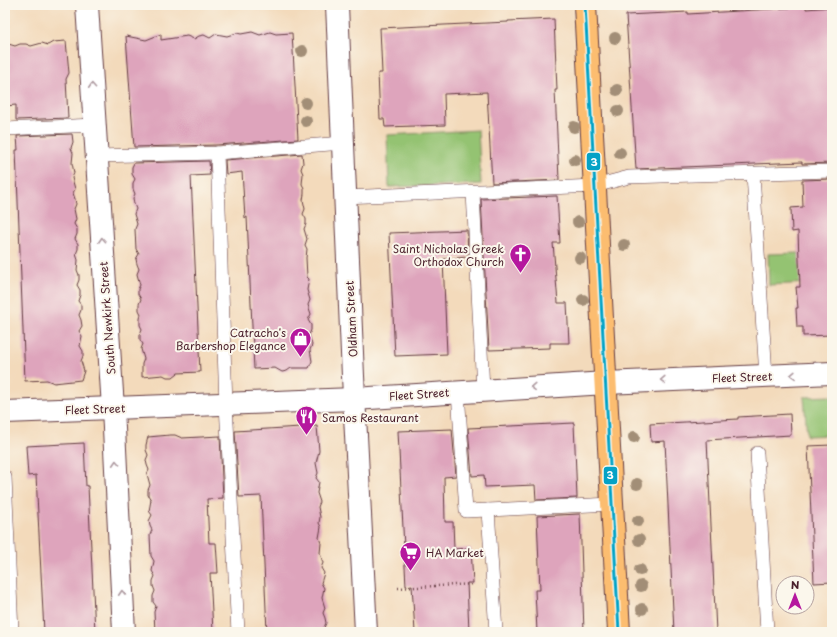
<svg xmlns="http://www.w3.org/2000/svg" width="837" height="637" viewBox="0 0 837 637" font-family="'Playpen Sans',sans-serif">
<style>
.green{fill:#94c372;stroke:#6f714e}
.building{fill:#dea4bc}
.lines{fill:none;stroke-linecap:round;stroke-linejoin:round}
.service-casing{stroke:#633b41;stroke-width:14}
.minor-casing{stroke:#633b41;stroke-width:24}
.tertiary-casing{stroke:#633b41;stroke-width:24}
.primary-casing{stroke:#633b41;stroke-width:24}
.path{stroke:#633b41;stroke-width:2.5;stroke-dasharray:1 3;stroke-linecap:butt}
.service{stroke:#fff;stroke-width:13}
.minor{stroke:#fff;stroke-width:22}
.tertiary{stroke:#fff;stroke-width:22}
.primary{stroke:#fcbd6f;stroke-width:22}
.bus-1-casing{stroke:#fbf7ec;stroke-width:6}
.bus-1{stroke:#04a2c6;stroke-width:3}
.tree{fill:#a28e77}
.oneway{stroke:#ae9aa0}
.labels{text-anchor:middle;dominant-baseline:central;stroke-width:4;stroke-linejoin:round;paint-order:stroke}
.poi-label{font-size:11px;fill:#4a1f2b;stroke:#fbf7ec;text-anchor:end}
.street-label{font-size:11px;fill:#4a1f2b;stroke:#fbf7ec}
.line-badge{stroke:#fbf7ec;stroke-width:1.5}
.badge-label{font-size:11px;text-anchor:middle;font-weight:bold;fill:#fff}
</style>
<rect width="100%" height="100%" fill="#fbf7ec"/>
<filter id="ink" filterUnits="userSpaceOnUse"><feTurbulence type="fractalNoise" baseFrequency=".025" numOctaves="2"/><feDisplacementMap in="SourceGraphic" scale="8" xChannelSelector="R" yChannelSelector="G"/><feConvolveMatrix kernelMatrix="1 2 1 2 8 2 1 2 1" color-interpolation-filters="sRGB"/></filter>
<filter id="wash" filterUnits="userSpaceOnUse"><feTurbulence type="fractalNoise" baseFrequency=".012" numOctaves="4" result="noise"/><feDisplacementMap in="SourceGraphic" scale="16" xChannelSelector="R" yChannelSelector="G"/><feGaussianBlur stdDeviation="0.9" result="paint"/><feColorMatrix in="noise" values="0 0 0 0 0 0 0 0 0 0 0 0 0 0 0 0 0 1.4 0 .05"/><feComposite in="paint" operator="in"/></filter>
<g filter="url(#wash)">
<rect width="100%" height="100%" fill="#f3dabb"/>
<g class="green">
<polygon points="478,130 481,184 389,187 387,135"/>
<polygon points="832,252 832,282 769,285 768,254"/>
<polygon points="832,396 832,435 807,436 804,397"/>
</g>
<g id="blocks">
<g class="building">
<polygon points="806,7 806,9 832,7 832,163 802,164 802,162 636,169 626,15 688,12 688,14"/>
<polygon points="554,19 557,90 555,90 559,180 492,183 487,92 444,94 445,125 385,127 384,119 380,119 378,73 382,73 380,28 508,22 508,21"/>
<polygon points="252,32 260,35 270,32 276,34 292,33 298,139 217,145 134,147 126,36 146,40 161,34 161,40 187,36 194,39 199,36 204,35 210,38 216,34 227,36 237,33 241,34"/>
<polygon points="66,41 69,73 66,79 68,118 16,120 16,105 5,106 5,43 15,46 20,44 26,44 31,46 42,43 48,45 53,42"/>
<polygon points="72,134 73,142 71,148 73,153 72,163 74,173 72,178 75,189 73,193 75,199 76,204 74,209 76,219 74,224 77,229 77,234 75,239 78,244 78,249 76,254 78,260 77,270 79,275 79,280 77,285 80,290 80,295 78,301 81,305 81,310 79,315 81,320 82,326 79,331 82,336 80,346 83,351 83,356 81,361 84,371 81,380 54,383 47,380 25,381 16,150 18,150 17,136"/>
<polygon points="302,154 303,163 301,169 303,174 302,184 304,188 304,194 303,200 305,209 303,214 306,219 306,224 304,229 307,239 305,245 307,249 306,258 307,277 309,279 307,290 310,300 308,305 311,314 308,320 311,325 311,330 309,335 312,345 310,350 312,361 309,368 291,368 287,371 282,372 275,368 254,369 247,217 245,218 242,172 226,174 225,160"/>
<polygon points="209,161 210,175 191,176 200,372 178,373 173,377 167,377 163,375 142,377 142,364 144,359 141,349 143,344 140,340 140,334 142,329 140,325 140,319 141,314 139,310 139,304 141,299 138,294 138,289 140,285 137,274 139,269 137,264 136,259 139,254 136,249 135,229 137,224 134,214 136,209 134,204 133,198 135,194 133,189 133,183 135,179 132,174 132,167 134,163"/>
<polygon points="832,179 832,335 803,336 803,327 797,327 796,308 798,308 796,287 800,287 798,231 792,232 791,208 803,207 802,180"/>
<polygon points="557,196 560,243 553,243 558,303 567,303 569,343 550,343 550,348 489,350 481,199"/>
<polygon points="467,230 468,257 443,259 447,354 395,356 389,233"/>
<polygon points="790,414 791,435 707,440 716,632 674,632 665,441 651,442 650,424 738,419 738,417"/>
<polygon points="574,423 577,498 536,500 535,485 485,487 484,475 472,476 468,428"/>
<polygon points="317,426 319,451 316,463 318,473 316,478 319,482 317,493 320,502 318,507 320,517 319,523 321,527 319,538 321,543 320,553 323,563 321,568 324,573 321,583 324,588 322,598 325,608 323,613 325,618 326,623 322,632 267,632 261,496 239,497 235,431"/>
<polygon points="452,429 456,476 444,477 445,522 453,522 454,549 471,548 473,583 467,583 469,632 415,632 412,585 406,586 398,431"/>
<polygon points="170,435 175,435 182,438 220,436 223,498 207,499 209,543 216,543 218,573 210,573 213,632 155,632 154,612 156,606 153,602 153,596 155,591 153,586 153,581 155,576 152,571 154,561 151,556 150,535 152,530 150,526 149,521 152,515 149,511 151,500 148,495 148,490 150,485 147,474 149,470 147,465 146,460 148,455 146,450 146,445 148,437"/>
<polygon points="84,443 86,486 88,486 95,632 44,632 36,475 28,476 26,446"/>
<polygon points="832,445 832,582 814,583 808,446"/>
<polygon points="580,514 584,632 537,632 535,590 540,590 537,516"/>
</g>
</g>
</g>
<g filter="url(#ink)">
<use href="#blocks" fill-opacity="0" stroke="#633b41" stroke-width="1"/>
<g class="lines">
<defs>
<g id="service">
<polyline points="5,129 95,125"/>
<polyline points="217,153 226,404 238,632"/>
<polyline points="96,156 217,153 343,143"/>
<polyline points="753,174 766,376"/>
<polyline points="473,192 483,390"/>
<polyline points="345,197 595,186 629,177 832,171"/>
<polyline points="458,392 466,511 612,504"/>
<polyline points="757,453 767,632"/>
<polyline points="5,477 12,632"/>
<polyline points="488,510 496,632"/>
</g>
<g id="minor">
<polyline points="87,5 113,408 124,632"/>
<polyline points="5,412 354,399 606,383 832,373"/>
</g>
<polyline id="tertiary" points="337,5 353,376 366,632"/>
<polyline id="primary" points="585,5 619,632"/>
</defs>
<use href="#service" class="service-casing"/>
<use href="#minor" class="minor-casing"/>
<use href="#tertiary" class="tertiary-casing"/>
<use href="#primary" class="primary-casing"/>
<polyline class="path" points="398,588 474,584"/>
<use href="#service" class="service"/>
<use href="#minor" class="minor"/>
<use href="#tertiary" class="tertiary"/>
<use href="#primary" class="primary"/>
<defs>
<polyline id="bus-1" points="585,5 619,632"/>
</defs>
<use href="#bus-1" class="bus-1-casing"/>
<use href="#bus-1" class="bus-1"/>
</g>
<g class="tree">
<circle cx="615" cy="38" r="6"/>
<circle cx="302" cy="51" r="6"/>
<circle cx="617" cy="90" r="6"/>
<circle cx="306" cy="103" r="6"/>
<circle cx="618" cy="111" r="6"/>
<circle cx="306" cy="121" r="6"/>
<circle cx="574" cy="127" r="6"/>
<circle cx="620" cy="153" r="6"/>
<circle cx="575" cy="160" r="6"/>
<circle cx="578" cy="222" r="6"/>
<circle cx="624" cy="245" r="6"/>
<circle cx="580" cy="258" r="6"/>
<circle cx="583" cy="300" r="6"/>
<circle cx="634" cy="437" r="6"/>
<circle cx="637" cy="484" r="6"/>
<circle cx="638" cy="521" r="6"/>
<circle cx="639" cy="540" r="6"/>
<circle cx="640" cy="570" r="6"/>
<circle cx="641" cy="586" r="6"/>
<circle cx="642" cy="609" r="6"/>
</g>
<defs><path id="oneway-chevron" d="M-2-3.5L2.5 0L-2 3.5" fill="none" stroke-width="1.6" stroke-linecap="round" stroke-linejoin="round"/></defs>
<g class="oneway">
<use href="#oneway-chevron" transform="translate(92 86) rotate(-94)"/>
<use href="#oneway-chevron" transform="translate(102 240) rotate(-94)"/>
<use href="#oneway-chevron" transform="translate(793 375) rotate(178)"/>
<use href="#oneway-chevron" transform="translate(663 380) rotate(178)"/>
<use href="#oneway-chevron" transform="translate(533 387) rotate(177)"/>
<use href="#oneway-chevron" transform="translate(116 463) rotate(-93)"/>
<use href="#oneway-chevron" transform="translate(122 593) rotate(-93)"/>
</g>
</g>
<defs>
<symbol id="church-pin" viewBox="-11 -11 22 30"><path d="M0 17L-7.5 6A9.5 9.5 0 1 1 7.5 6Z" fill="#b5179e" stroke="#fbf7ec"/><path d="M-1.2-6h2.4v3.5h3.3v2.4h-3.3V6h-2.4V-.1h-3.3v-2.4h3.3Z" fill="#fff"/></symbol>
<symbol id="shop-pin" viewBox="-11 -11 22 30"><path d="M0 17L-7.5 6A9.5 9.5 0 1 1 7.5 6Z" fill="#b5179e" stroke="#fbf7ec"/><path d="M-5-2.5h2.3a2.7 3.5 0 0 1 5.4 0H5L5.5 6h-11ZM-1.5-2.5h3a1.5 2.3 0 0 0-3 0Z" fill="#fff"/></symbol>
<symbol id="restaurant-pin" viewBox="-11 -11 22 30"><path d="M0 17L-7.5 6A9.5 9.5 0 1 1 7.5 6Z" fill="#b5179e" stroke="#fbf7ec"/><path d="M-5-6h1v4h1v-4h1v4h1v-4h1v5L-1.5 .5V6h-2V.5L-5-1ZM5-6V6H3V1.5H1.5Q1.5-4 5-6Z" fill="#fff"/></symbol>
<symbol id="supermarket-pin" viewBox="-11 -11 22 30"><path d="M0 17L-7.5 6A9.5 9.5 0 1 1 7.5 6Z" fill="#b5179e" stroke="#fbf7ec"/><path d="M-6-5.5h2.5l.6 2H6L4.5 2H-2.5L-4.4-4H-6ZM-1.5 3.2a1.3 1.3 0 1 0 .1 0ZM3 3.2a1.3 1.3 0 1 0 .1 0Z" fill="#fff"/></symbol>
</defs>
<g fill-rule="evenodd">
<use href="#church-pin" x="508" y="242" width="25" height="34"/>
<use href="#shop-pin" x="288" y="326" width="25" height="34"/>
<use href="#restaurant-pin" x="294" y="404" width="25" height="34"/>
<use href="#supermarket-pin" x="398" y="540" width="25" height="34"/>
</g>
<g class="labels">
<g class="poi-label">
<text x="504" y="248">Saint Nicholas Greek<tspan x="504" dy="13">Orthodox Church</tspan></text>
<text x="286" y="332">Catracho's<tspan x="286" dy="13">Barbershop Elegance</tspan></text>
<text x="322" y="417" text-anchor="start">Samos Restaurant</text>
<text x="426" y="552" text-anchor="start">HA Market</text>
</g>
<g class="street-label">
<text transform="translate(107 318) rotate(-94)">South Newkirk Street</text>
<text transform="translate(351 319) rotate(-93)">Oldham Street</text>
<text transform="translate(742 377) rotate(-2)">Fleet Street</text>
<text transform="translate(419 394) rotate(-4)">Fleet Street</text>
<text transform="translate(95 409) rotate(-2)">Fleet Street</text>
</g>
</g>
<g class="line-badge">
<rect x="586" y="152" width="15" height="19" rx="4" fill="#04a2c6"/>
<rect x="603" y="466" width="15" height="19" rx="4" fill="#04a2c6"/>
</g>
<g class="badge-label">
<text x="594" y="166">3</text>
<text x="610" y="479">3</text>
</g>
<rect width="837" height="637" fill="none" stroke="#fbf7ec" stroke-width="20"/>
<g transform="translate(795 595)"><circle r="19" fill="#fbf7ec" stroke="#b4a19f"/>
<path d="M0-3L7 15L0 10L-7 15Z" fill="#b5179e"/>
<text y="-6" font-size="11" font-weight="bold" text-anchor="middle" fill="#4a1f2b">N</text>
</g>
</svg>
